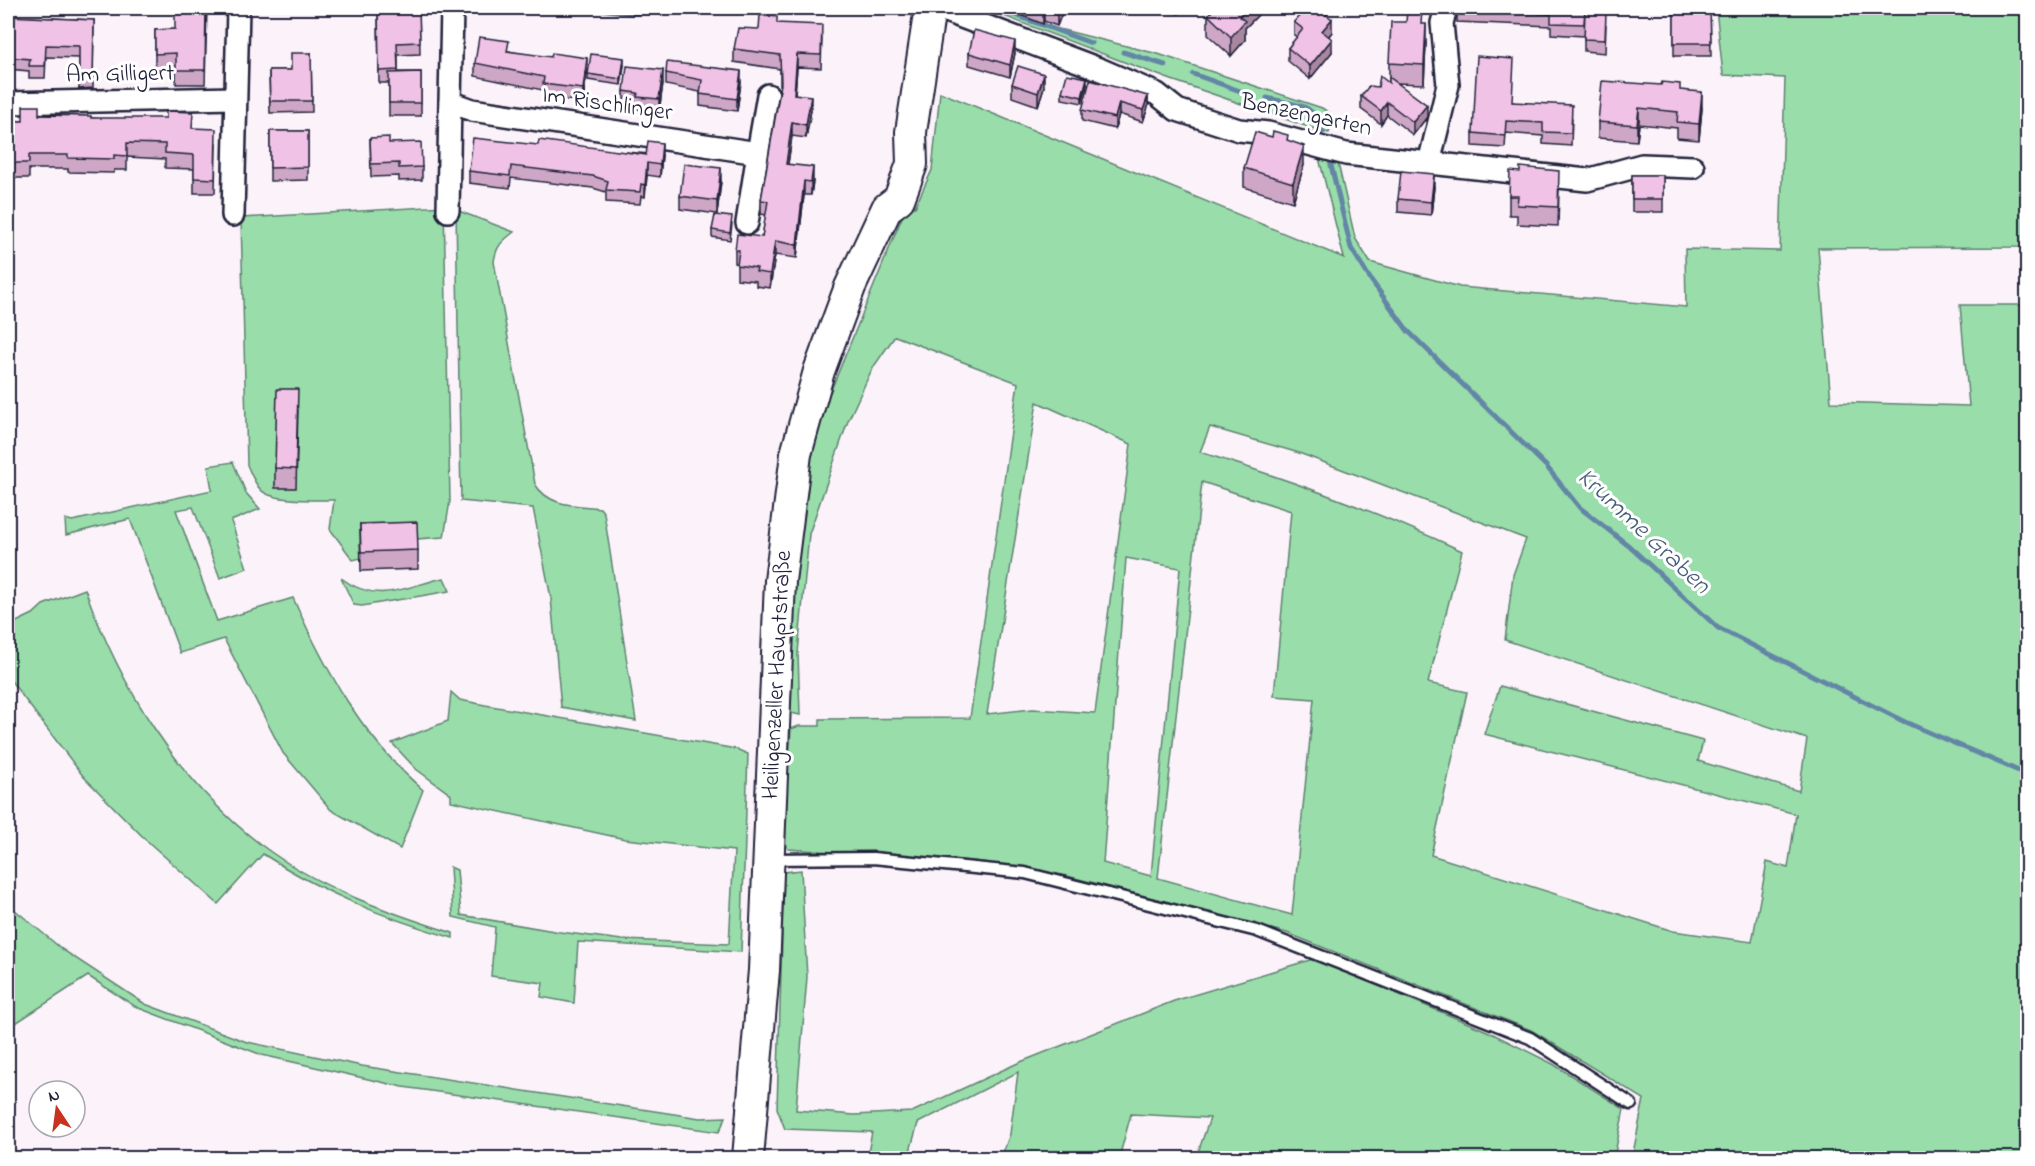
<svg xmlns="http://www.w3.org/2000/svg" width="2035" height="1166" viewBox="0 0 2035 1166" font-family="'Indie Flower',sans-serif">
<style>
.green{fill:#99deaa;stroke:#5e8072;stroke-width:1.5;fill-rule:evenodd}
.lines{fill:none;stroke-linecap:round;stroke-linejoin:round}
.stream{stroke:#6386a6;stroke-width:5}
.lane-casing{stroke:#22223b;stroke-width:15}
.street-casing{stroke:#22223b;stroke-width:26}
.secondary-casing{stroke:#22223b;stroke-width:34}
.lane{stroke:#fff;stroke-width:10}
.street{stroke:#fff;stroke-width:21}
.secondary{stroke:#fff;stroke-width:30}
.wall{fill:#cea7c6;stroke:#22223b;stroke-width:1.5}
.shaded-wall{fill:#a888a1;stroke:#22223b;stroke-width:1.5}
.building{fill:#f0c2e6;stroke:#22223b;stroke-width:1.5}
.labels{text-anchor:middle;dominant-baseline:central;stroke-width:6;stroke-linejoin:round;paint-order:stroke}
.street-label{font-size:24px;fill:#22223b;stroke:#fff}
.water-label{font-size:26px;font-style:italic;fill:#485c7a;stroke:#fff}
</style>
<rect width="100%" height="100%" fill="#fcf3fa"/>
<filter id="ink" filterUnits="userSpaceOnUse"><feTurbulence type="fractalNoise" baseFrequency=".0167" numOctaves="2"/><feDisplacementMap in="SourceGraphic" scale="12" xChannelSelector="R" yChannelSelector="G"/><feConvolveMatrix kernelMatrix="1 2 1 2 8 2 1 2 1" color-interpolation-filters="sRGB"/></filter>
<g filter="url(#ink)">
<g class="green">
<polygon points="983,8 1003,8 1055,28 1158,54 1322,108 1330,113 1332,122 1329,133 1323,132 1166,78"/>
<path d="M 1716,8 L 2027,8 L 2027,247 L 1818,248 L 1831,402 L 1969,406 L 1960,305 L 2027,305 L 2027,1158 L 1632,1158 L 1644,1099 L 1531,1030 L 1287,933 L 1067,876 L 1026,868 L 972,861 L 788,849 L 783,839 L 791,729 L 799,726 L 820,726 L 820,719 L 970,718 L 1018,383 L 895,336 L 872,369 L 848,421 L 809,534 L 798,653 L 800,715 L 786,712 L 795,538 L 810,463 L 827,400 L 907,205 L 915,207 L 932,170 L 940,92 L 1344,258 L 1319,158 L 1338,163 L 1355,238 L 1370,262 L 1460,287 L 1686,307 L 1685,249 L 1780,251 L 1785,78 L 1723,75 ZM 1037,402 L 1131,444 L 1095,713 L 1033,709 L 987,714 ZM 1210,427 L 1299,453 L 1526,539 L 1513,575 L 1505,640 L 1807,739 L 1799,791 L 1698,761 L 1703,741 L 1500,686 L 1484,734 L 1796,814 L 1788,868 L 1767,862 L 1752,942 L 1673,931 L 1431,855 L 1467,692 L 1428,683 L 1462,551 C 1377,511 1290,480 1200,452 ZM 1202,482 L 1291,511 L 1274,696 L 1314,699 L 1292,915 L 1158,878 ZM 1126,558 L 1180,568 L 1151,876 L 1103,863 Z"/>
<path d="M 444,206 L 450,501 L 444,537 L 360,543 L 361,558 L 353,560 L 330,529 L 334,500 C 318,500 272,502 261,490 C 254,483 251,473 247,465 L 241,218 Z"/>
<path d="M 456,210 L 514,232 C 502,241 496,246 494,262 L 535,484 C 549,507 575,505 600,508 L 604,513 L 636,721 L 561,707 L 551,598 L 533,508 L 461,501 Z"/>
<path d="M 233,462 L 246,493 L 260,509 L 231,521 L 247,568 L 220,578 L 193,507 L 176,510 L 217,621 L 293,598 C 326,671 362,737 423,790 L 400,849 L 331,810 L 283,753 L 224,639 L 180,653 L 130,519 L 66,535 L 65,519 L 72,521 L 212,490 L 208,466 Z"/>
<path d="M 341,578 C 378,606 406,586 444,578 L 450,591 L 362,606 L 354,605 Z"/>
<path d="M 85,589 C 120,686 178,781 260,844 C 316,887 387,912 453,933 L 453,938 C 382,917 325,894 263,854 L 218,904 L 146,840 L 83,776 L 8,677 L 8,626 L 33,614 L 43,605 Z"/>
<polygon points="451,692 460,700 485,705 736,749 748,754 741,952 578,942 574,1003 541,997 543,983 491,976 495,927 453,917 450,867 457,870 461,915 560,932 622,940 729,944 734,851 625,839 451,801 451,795 416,769 392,743 448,721"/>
<polygon points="801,870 807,977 796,1110 854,1115 912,1112 1018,1063 1174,1001 1313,959 1487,1031 1553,1064 1624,1109 1614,1158 1196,1158 1210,1118 1131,1114 1119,1158 1001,1158 1010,1134 1018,1072 918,1123 908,1158 867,1158 872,1132 785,1129 777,1108 784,872"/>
<polygon points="8,904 63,950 145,1004 247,1042 362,1066 700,1118 726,1117 719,1132 403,1087 262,1055 136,1007 88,976 8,1028"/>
</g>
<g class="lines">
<g class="stream">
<polyline points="413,8 438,10"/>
<polyline points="592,8 630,13 749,8"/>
<polyline points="996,8 1091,43"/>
<polyline points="461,11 557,8"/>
<polyline points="1123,52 1165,65"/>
<polyline points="1193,74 1243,92"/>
<path d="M 1267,98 C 1297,106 1312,100 1323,132"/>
<polyline points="1330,161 1351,248 1371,280 1408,331 1546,466 1579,507 1629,546 1718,628 1905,722 2028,775"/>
</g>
<defs>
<polyline id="lane" points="769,859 873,858 1025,873 1257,931 1530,1038 1631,1104"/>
<g id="street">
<polyline points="452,8 450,102 472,110 758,153 747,223"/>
<polyline points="930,10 938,8 1099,69 1157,94 1177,110 1239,130 1268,133 1346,154 1587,180 1642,165 1693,167"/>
<polyline points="8,103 234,98"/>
<polyline points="758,153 768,95"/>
<polyline points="1429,163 1448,85 1442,23 1446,8"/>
<polyline points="448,211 450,102"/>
<polyline points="233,215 238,8"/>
</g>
<polyline id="secondary" points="748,1158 764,970 780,581 796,454 819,371 850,287 887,208 899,199 912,164 911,132 930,8"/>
</defs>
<use href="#lane" class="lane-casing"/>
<use href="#street" class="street-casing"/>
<use href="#secondary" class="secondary-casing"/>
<use href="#lane" class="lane"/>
<use href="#street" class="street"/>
<use href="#secondary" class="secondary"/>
</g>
<g class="wall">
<polygon points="207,8 205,84 176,84 176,68 155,68 155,30 175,29"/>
<polygon points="378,8 419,8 420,54 398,55 398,72 421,72 421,116 389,116 389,83 379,83"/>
<polygon points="1003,8 1063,8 1063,10 1057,26 1044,21 1043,24"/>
<polygon points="1163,8 1182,8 1179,14"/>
<polygon points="1210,8 1258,8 1258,15 1245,28 1245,40 1231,56 1208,35 1208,15 1210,13"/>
<polygon points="1457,8 1585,8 1585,11 1606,25 1605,53 1584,51 1584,36 1551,34 1551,26 1457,22"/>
<polygon points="1674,8 1710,8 1711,56 1674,56"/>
<polygon points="8,16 94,20 93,88 79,89 79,58 46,57 45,78 29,78 29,71 8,69"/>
<polygon points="1294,22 1332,32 1329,36 1332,52 1310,79 1288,61 1288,48 1297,37 1294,35"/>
<polygon points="777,23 822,38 821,68 797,67 795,94 811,110 806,138 792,136 788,164 813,181 811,195 804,195 797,258 775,255 770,288 756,286 756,281 737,279 737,264 735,263 735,250 762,237 766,215 761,214 761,200 780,86 780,69 734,62 734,49"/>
<polygon points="1422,24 1426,43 1424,84 1397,83 1427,117 1413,135 1387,115 1381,124 1361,109 1361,96 1378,87 1389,83 1389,63"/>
<polygon points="509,51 587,71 583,102 543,97 543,90 475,76 475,63"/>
<polygon points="311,53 312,112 270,113 269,70 291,70"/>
<polygon points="969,53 1015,53 1010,77 969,65"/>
<polygon points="624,65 621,85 588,80 588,74"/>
<polygon points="666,73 741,82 737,111 700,106 700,92 666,85"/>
<polygon points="663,83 659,112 637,109 637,105 624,104 624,91"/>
<polygon points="1012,84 1044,87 1038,106 1012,97"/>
<polygon points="1087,85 1082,103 1062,99 1062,92"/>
<polygon points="1680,90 1702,108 1699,140 1677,138 1677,128 1639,124 1637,141 1598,138 1598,122"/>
<polygon points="1148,96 1148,107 1143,122 1119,114 1115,129 1082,121 1082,110"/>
<polygon points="1513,102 1572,118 1571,146 1543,144 1543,136 1506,133 1505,148 1473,146 1473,133"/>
<polygon points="39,115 91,118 193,128 216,143 215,193 194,193 194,169 165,168 165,159 127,157 127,170 114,170 114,173 68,172 68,169 29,169 29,178 8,178 8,121 23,121"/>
<polygon points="270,131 308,131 308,180 270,181"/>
<polygon points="1272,137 1288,141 1304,165 1293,202 1244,187 1244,168"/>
<polygon points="370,138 389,143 422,167 422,180 399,181 399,176 371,177"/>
<polygon points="538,145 662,155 660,177 647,175 645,197 641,196 640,204 606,202 606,192 593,188 511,178 510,188 469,183 469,171"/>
<rect x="1632" y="175" width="31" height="37"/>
<polygon points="721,181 717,214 680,209 680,196"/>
<polygon points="1434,187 1431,215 1398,212 1398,199"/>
<polygon points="1559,190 1558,226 1517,224 1517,215 1509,215 1509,196"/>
<polygon points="732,224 730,240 712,237 712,230"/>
<polygon points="298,409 296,488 275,488 275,468"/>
<polygon points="360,524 418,550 418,569 361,571"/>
</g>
<g class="shaded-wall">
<polygon points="1060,8 1063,8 1063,10 1057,26 1057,15"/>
<polygon points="1247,8 1258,8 1258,15 1245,28 1245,40 1231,56 1231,37 1239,16"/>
<polygon points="1044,10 1044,21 1043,24 1043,13"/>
<polygon points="1332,19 1332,32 1322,44 1322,31"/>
<polygon points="1426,24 1426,43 1424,84 1424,65"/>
<polygon points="1332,39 1332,52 1310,79 1310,66"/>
<polygon points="1015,41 1015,53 1010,77 1010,65"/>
<polygon points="797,54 797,67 794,107 794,94"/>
<polygon points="587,58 587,71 583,102 583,89"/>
<polygon points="624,58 624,65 621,85 621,79"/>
<polygon points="663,70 663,83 659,112 659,99"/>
<polygon points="741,71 741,82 737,111 737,99"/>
<polygon points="1044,74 1044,87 1038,106 1038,93"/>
<polygon points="1087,78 1087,85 1082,103 1082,97"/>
<polygon points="1702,92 1702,108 1699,140 1699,124"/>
<polygon points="811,96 811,110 806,138 806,125"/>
<polygon points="1148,96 1148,107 1143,122 1143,110"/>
<polygon points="1387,102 1387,115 1381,124 1381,111"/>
<polygon points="1119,103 1119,114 1115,129 1115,118"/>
<polygon points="1427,105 1427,117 1413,135 1413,122"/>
<polygon points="1639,108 1639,124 1637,141 1637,125"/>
<polygon points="792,122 792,136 786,177 786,164"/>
<polygon points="662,143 662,155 660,177 660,165"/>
<polygon points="1304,146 1304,165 1293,202 1293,183"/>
<polygon points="647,163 647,175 645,197 645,185"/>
<polygon points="813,167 813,181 811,195 811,182"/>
<polygon points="721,168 721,181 717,214 717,201"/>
<polygon points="1434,174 1434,187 1431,215 1431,202"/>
<polygon points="804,181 804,195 797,258 797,245"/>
<polygon points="775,241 775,255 770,288 770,274"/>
</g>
<g class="building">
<polygon points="175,8 206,8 205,70 176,70 176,53 155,54 155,30 175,29"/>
<polygon points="378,8 419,8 420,42 397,43 398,70 379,71"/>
<polygon points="1030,8 1060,8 1057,15 1044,10 1043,13"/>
<polygon points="1215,8 1247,8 1239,16 1245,21 1231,37 1208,15"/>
<polygon points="1306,8 1317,8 1332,19 1322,31 1332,39 1310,66 1288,48 1303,29 1294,22"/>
<polygon points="1457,8 1585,8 1584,24 1551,23 1551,14 1457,10"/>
<polygon points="1674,8 1710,8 1711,43 1674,43"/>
<polygon points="1407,10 1422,10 1421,24 1426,24 1424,65 1389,63 1391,22 1406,22"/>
<polygon points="1585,11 1606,12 1605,40 1584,39"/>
<polygon points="760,15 777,17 777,23 822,25 821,55 797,54 794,94 811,96 806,125 792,122 786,164 813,167 811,182 804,181 797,245 775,241 770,274 756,272 757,268 737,265 739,250 735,250 737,234 762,237 768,201 761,200 781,84 780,55 734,49 738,28 759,29"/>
<polygon points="8,16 94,20 93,77 79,77 79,46 46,45 45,66 29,66 30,59 8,57"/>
<polygon points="974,30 1015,41 1010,65 969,53"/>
<polygon points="479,37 509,41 507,51 551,57 552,53 587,58 583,89 543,84 544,77 475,63"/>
<polygon points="291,53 311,53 312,101 270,101 269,70 291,70"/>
<polygon points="591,54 624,58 621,79 588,74"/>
<polygon points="1477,56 1514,59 1512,102 1572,105 1571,133 1543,132 1543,123 1506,121 1505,136 1473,133"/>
<polygon points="667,62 741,71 737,99 700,94 702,80 666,73"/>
<polygon points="627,66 663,70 659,99 637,97 638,93 624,91"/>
<polygon points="1018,66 1044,74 1038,93 1012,84"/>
<polygon points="421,72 421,103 389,103 389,73"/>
<polygon points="1067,74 1087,78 1082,97 1062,92"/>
<polygon points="1380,76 1389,83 1389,77 1427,105 1413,122 1387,102 1381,111 1361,96 1369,86 1378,87"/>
<polygon points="1090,80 1148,96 1143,110 1119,103 1115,118 1082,110"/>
<polygon points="1602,81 1661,85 1662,82 1680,84 1680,90 1702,92 1699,124 1677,122 1678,112 1639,108 1637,125 1598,122"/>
<polygon points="23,106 39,106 39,115 91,116 91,118 166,118 166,111 193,112 192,128 216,129 215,179 194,178 194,155 165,153 165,144 127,143 127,156 114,155 114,159 68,158 68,155 29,155 29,163 8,163 8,121 23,121"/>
<polygon points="270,131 308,131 308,167 270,168"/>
<polygon points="1273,131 1288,135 1287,140 1304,146 1293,183 1244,168 1255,132 1272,137"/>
<polygon points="389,137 389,143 421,142 422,167 399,168 399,163 371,164 370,138"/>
<polygon points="473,138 538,145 539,140 646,155 648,141 662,143 660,165 647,163 645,185 641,184 640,192 606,190 608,181 593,176 511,166 510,176 469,171"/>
<polygon points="684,164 721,168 717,201 680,196"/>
<polygon points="1520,167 1559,171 1558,207 1517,205 1518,196 1509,196 1510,171 1520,172"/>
<polygon points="1401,171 1434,174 1431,202 1398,199"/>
<rect x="1632" y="175" width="31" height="24"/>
<polygon points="715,215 732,217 730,233 712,230"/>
<polygon points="277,389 298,389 296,469 275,468"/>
<polygon points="417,522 418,550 361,552 360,524"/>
</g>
</g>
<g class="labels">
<g class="street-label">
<text transform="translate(120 75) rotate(-1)">Am Gilligert</text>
<text transform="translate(607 105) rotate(8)">Im Rischlinger</text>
<text transform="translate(1306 116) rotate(12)">Benzengarten</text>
<text transform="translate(778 675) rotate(-87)">Heiligenzeller Hauptstraße</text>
</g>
<g class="water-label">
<text transform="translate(1643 532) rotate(43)">Krumme Graben</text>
</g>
</g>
<rect width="2035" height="1166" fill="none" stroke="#fff" stroke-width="30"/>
<rect x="15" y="15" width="2005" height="1136" fill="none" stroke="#22223b" stroke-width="2" filter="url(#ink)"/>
<g transform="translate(57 1109) rotate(347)"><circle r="28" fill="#ffffff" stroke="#a7a7b1" stroke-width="1.5"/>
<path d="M0-4.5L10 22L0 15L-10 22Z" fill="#c8321e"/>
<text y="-9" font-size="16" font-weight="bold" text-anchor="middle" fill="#22223b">N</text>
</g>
</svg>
